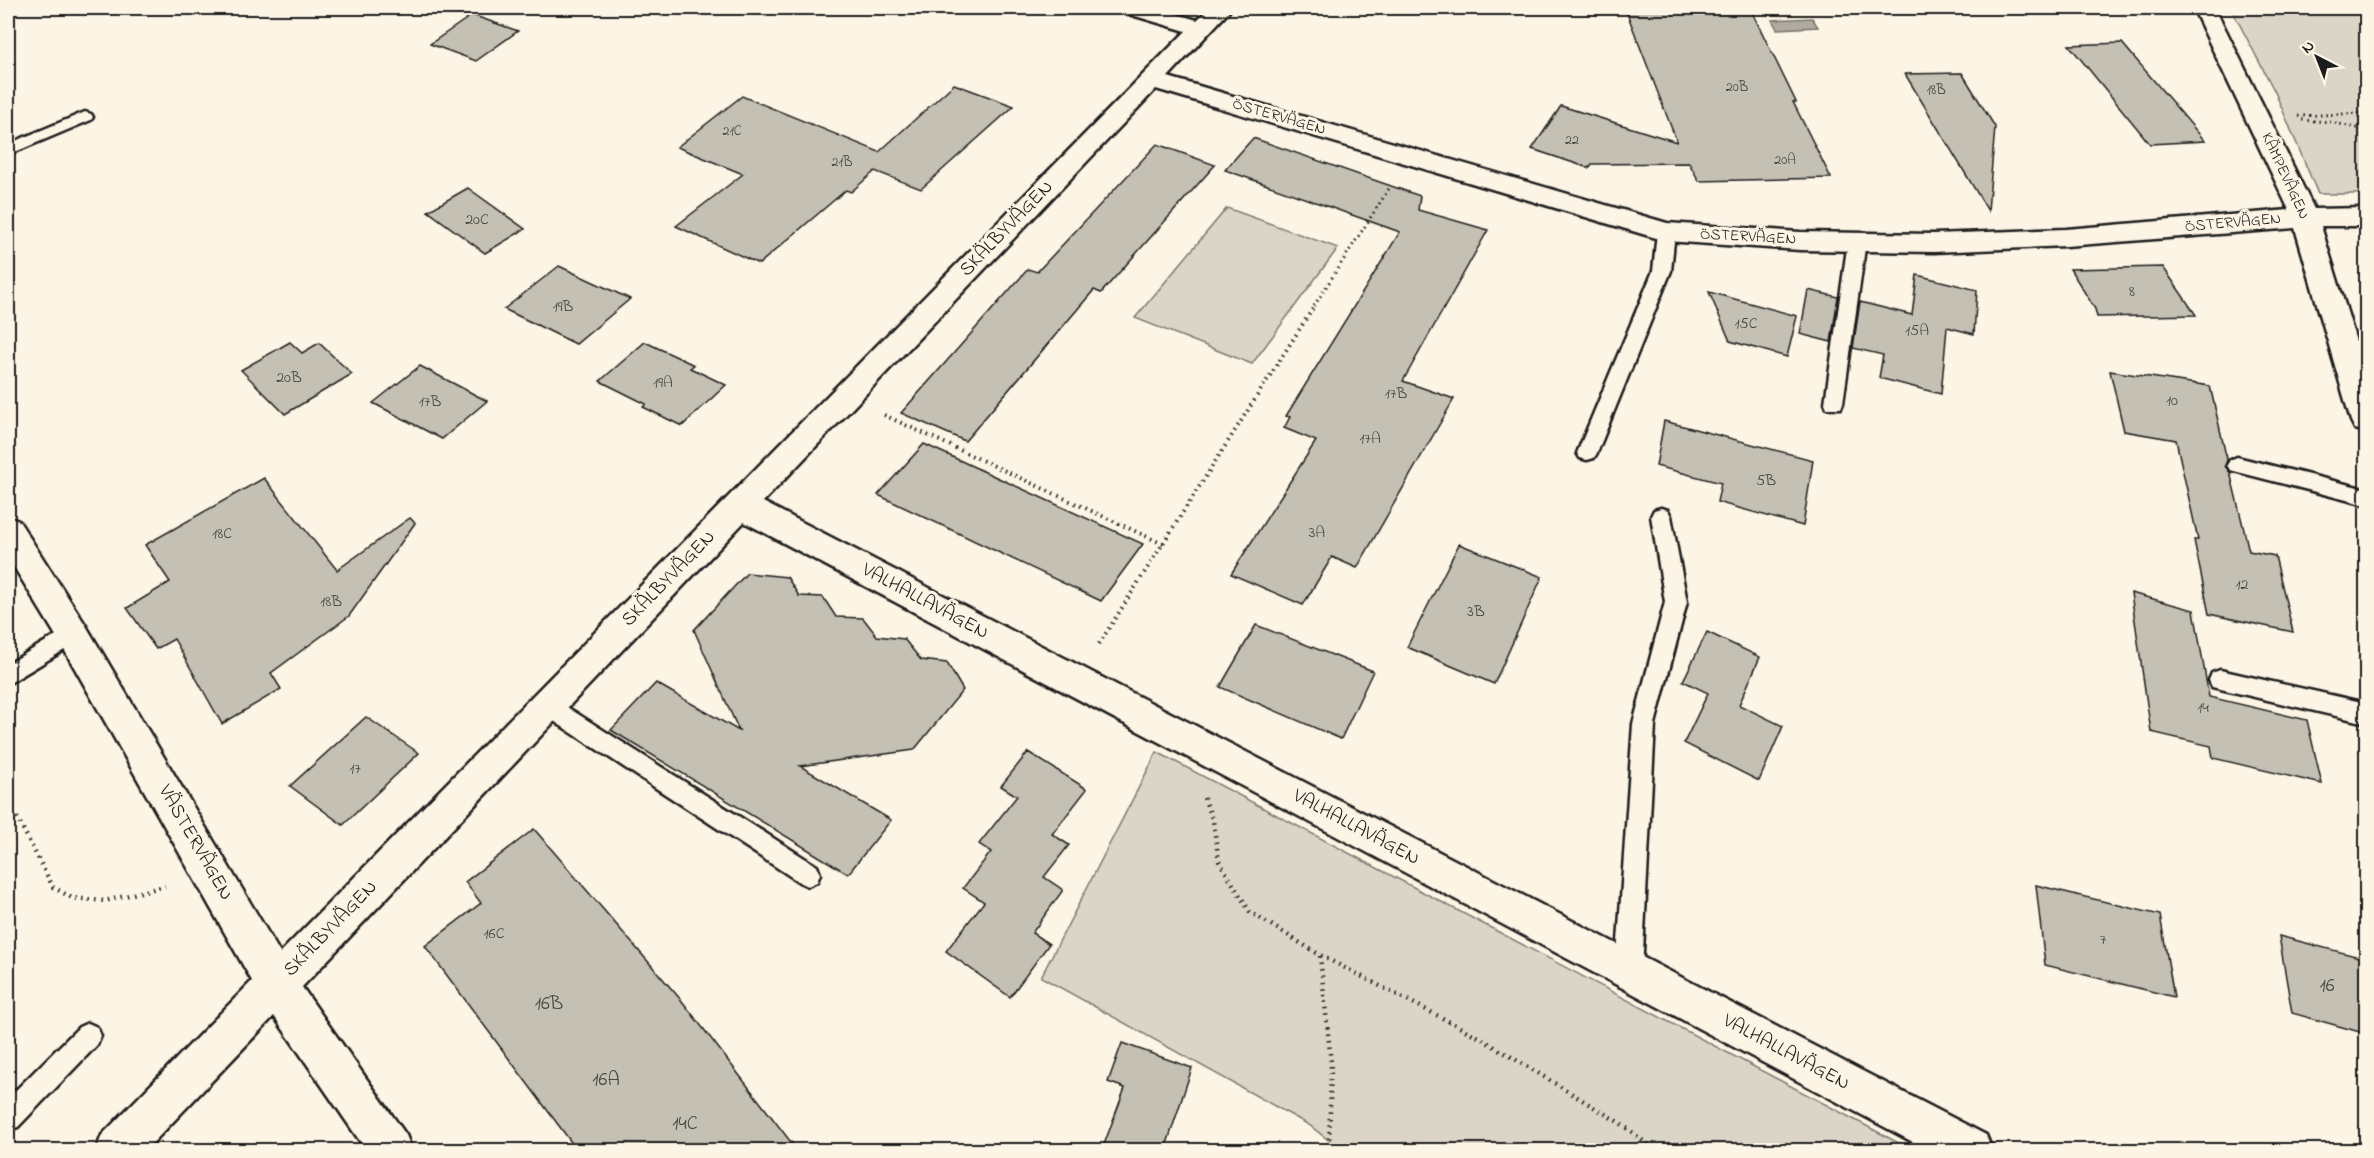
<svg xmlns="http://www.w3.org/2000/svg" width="2374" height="1158" viewBox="0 0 2374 1158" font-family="'Indie Flower',sans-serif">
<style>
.green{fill:#dbd5c8;stroke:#7c7872;stroke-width:1.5}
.water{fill:#b0aba1;stroke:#75726c;stroke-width:1.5}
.building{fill:#c4c0b3;stroke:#1c1c1c;stroke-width:1.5}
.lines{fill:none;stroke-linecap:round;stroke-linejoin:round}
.service-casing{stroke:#1c1c1c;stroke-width:5}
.minor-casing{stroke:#1c1c1c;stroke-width:5}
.path-far2{stroke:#1c1c1c;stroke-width:3;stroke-dasharray:1.5 4;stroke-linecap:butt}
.path-far1{stroke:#1c1c1c;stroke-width:4;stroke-dasharray:1.5 4.5;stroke-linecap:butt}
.path{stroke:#1c1c1c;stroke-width:4.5;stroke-dasharray:1.5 5;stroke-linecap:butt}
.service{fill:#fcf5e5;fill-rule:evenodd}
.minor{fill:#fcf5e5;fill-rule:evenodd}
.labels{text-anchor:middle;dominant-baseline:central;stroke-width:6;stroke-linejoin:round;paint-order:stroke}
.far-number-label{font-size:14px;fill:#464542}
.far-street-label{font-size:16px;fill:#1c1c1c;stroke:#fcf5e5}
.number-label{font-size:16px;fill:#464542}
.street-label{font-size:20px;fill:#1c1c1c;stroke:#fcf5e5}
.near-number-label{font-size:20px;fill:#464542}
</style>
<rect width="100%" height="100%" fill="#fcf5e5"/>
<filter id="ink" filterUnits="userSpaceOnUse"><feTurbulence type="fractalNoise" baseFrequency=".0167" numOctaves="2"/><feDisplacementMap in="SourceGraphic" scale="12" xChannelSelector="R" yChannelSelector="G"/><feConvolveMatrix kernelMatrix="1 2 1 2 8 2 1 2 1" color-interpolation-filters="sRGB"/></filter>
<g filter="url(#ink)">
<g class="green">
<polygon points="2231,8 2366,8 2366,194 2318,194 2275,92"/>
<polygon points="1227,208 1338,248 1252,364 1135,318"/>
<polygon points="1157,752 1912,1150 1341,1150 1309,1125 1041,977"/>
</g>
<polygon class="water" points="1812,18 1818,27 1777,29 1772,20"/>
<g class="building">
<polygon points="1625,8 1750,8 1796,102 1793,102 1831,178 1699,181 1689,163 1592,164 1589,168 1532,149 1561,106 1677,142"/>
<polygon points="472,15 518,31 476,61 430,44"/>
<polygon points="2122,43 2205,141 2150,144 2069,45"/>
<polygon points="1962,73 1995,127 1988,211 1905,74"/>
<polygon points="954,84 1014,106 921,189 875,171 851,192 846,190 759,264 676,226 743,174 677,147 742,96 879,152"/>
<polygon points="1253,138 1420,196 1418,210 1488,230 1403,381 1454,399 1357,568 1332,557 1303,605 1231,574 1316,441 1284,428 1290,417 1286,416 1400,232 1225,170"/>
<polygon points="1157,144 1215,165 1101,293 1094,290 965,441 901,413 1028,269 1037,272"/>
<polygon points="468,188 525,229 485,253 428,211"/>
<polygon points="559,266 630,299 576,344 504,309"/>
<polygon points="2163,267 2196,315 2097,317 2095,309 2070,269"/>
<polygon points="1917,275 1977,290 1974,334 1947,327 1941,394 1879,378 1883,355 1853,348 1860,302 1912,315"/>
<polygon points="1808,290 1838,297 1831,342 1800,334"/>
<polygon points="1709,292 1797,316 1787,357 1730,341"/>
<polygon points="290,342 302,353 319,343 352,374 285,414 241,370"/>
<polygon points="645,342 694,365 690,368 726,385 682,426 643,407 646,404 600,381"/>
<polygon points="420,366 487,401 442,439 373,403"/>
<polygon points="2110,371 2210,386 2227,460 2225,466 2230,472 2249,551 2275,556 2293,632 2209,614 2194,540 2198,540 2176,440 2124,431"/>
<polygon points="1664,421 1813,460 1803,526 1717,502 1721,483 1656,466"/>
<polygon points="924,444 1007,482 1143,544 1101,601 878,495"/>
<polygon points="264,478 337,570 410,518 415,523 349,616 271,673 281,689 222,724 174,639 156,649 127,608 170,582 145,545"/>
<polygon points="1459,544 1542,577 1494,684 1407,647"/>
<polygon points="747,573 787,577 799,596 823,597 836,617 863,618 877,636 904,639 921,660 947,663 963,690 914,750 800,766 891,820 848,874 611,730 656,683 739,731 694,630"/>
<polygon points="2131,593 2194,610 2209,697 2307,720 2322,784 2213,758 2211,746 2151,732"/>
<polygon points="1256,625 1373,671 1341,739 1220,687"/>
<polygon points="1707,632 1760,657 1739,705 1783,726 1759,781 1684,743 1708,693 1683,681"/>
<polygon points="366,717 419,753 343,825 290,786"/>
<polygon points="1028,752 1087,789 1052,834 1069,845 1044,877 1063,890 1032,933 1049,944 1010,997 946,951 984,902 963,888 991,852 979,844 1017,796 1001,786"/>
<polygon points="534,829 682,1001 797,1150 577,1150 425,946 481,903 465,882"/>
<polygon points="2036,885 2160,915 2174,997 2045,965"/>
<polygon points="2279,936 2367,959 2367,1034 2292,1013"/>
<polygon points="1122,1043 1192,1068 1165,1150 1102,1150 1125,1088 1108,1082"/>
</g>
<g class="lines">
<defs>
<g id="service">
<polygon points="85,112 91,114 93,117 91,120 8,155 8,144"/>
<polygon points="1666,226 1675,232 1671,271 1597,453 1594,458 1587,460 1580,458 1577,453 1653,271 1657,232"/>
<polygon points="1857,235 1866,241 1843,403 1841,408 1827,408 1825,403 1848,241"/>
<polygon points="2237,457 2366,489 2366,505 2230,470 2227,465 2230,460"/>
<polygon points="1661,508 1668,510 1671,516 1687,602 1655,724 1642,971 1638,980 1629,984 1620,980 1616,971 1633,724 1665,602 1651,516 1654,510"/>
<polygon points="73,625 81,628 84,634 81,640 8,684 8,664"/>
<polygon points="2220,670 2366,703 2366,723 2212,687 2209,680 2212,673"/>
<polygon points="548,695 817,866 820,874 817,882 808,886 799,882 540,712 537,705 540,698"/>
<polygon points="88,1023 97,1027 101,1036 97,1045 18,1127 8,1130 8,1098 79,1027"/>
</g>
<polygon id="minor" points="1122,8 1156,8 1197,20 1209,8 1232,8 1168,77 1667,223 1800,232 1934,234 2066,229 2289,210 2193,8 2215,8 2314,209 2366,208 2366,226 2321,226 2366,374 2366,432 2355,429 2351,421 2295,228 2066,246 1934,252 1800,250 1666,241 1156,89 763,502 1986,1135 1992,1150 1928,1150 744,522 302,987 406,1135 412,1150 366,1150 274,1016 146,1150 96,1150 102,1135 252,981 61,644 8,557 8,517 19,521 85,624 280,953 1186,31 1125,13"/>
</defs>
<use href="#service" class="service-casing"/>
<use href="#minor" class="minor-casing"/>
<g class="path-far2">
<polyline points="2298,116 2366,113"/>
<polyline points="2302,120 2330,122 2366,130"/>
<polyline points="1314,306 1390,187"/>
</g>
<g class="path-far1">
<polyline points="884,415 1163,544"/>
<polyline points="1099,644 1315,305"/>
</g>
<g class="path">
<polyline points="1204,798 1213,821 1219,861 1250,912 1320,955 1477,1036 1620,1123 1655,1150"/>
<polyline points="8,800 53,887 72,898 105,901 165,886"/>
<polyline points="1320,956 1331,1062 1329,1150"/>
</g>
<use href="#service" class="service"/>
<use href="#minor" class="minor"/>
</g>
</g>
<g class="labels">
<g class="far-number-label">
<text x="1737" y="87">20B</text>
<text x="1936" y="90">18B</text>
<text x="732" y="131">21C</text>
<text x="1572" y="140">22</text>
<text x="1785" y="160">20A</text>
<text x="842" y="162">21B</text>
</g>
<g class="far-street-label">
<text transform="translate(1279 117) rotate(16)">ÖSTERVÄGEN</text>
<text transform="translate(2285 176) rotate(65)">KÄMPEVÄGEN</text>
<text transform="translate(2233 223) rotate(-5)">ÖSTERVÄGEN</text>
<text transform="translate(1748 237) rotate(3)">ÖSTERVÄGEN</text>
</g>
<g class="number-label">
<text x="477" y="220">20C</text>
<text x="2132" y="292">8</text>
<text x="563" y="307">19B</text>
<text x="1746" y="324">15C</text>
<text x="1917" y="331">15A</text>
<text x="289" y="378">20B</text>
<text x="663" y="383">19A</text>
<text x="1396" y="394">17B</text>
<text x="2172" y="401">10</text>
<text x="430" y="402">17B</text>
<text x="1370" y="439">17A</text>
<text x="1766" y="481">5B</text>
<text x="1317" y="533">3A</text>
<text x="222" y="534">18C</text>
<text x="2242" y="585">12</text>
<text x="331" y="602">18B</text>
<text x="1476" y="612">3B</text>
<text x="2203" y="708">14</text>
<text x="355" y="769">17</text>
<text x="494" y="934">16C</text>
<text x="2103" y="940">7</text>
</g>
<g class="street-label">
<text transform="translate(1007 229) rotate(-46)">SKÄLBYVÄGEN</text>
<text transform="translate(669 579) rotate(-46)">SKÄLBYVÄGEN</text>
<text transform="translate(925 602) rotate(28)">VALHALLAVÄGEN</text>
<text transform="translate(1356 828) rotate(28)">VALHALLAVÄGEN</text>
<text transform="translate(195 843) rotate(60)">VÄSTERVÄGEN</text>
<text transform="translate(331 929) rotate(-46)">SKÄLBYVÄGEN</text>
<text transform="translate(1786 1053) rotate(28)">VALHALLAVÄGEN</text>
</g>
<g class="near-number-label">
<text x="2327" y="986">16</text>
<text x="549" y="1004">16B</text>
<text x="606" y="1080">16A</text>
<text x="685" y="1124">14C</text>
</g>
</g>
<rect width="2374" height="1158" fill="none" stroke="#fcf5e5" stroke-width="30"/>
<rect x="15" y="15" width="2344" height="1128" fill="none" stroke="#1c1c1c" stroke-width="2" filter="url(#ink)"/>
<g transform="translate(2317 57) rotate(318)" stroke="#fcf5e5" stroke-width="4.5" paint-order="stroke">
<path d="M0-4.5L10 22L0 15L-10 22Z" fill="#1c1c1c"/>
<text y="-9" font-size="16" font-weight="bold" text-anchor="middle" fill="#1c1c1c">N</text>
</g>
</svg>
